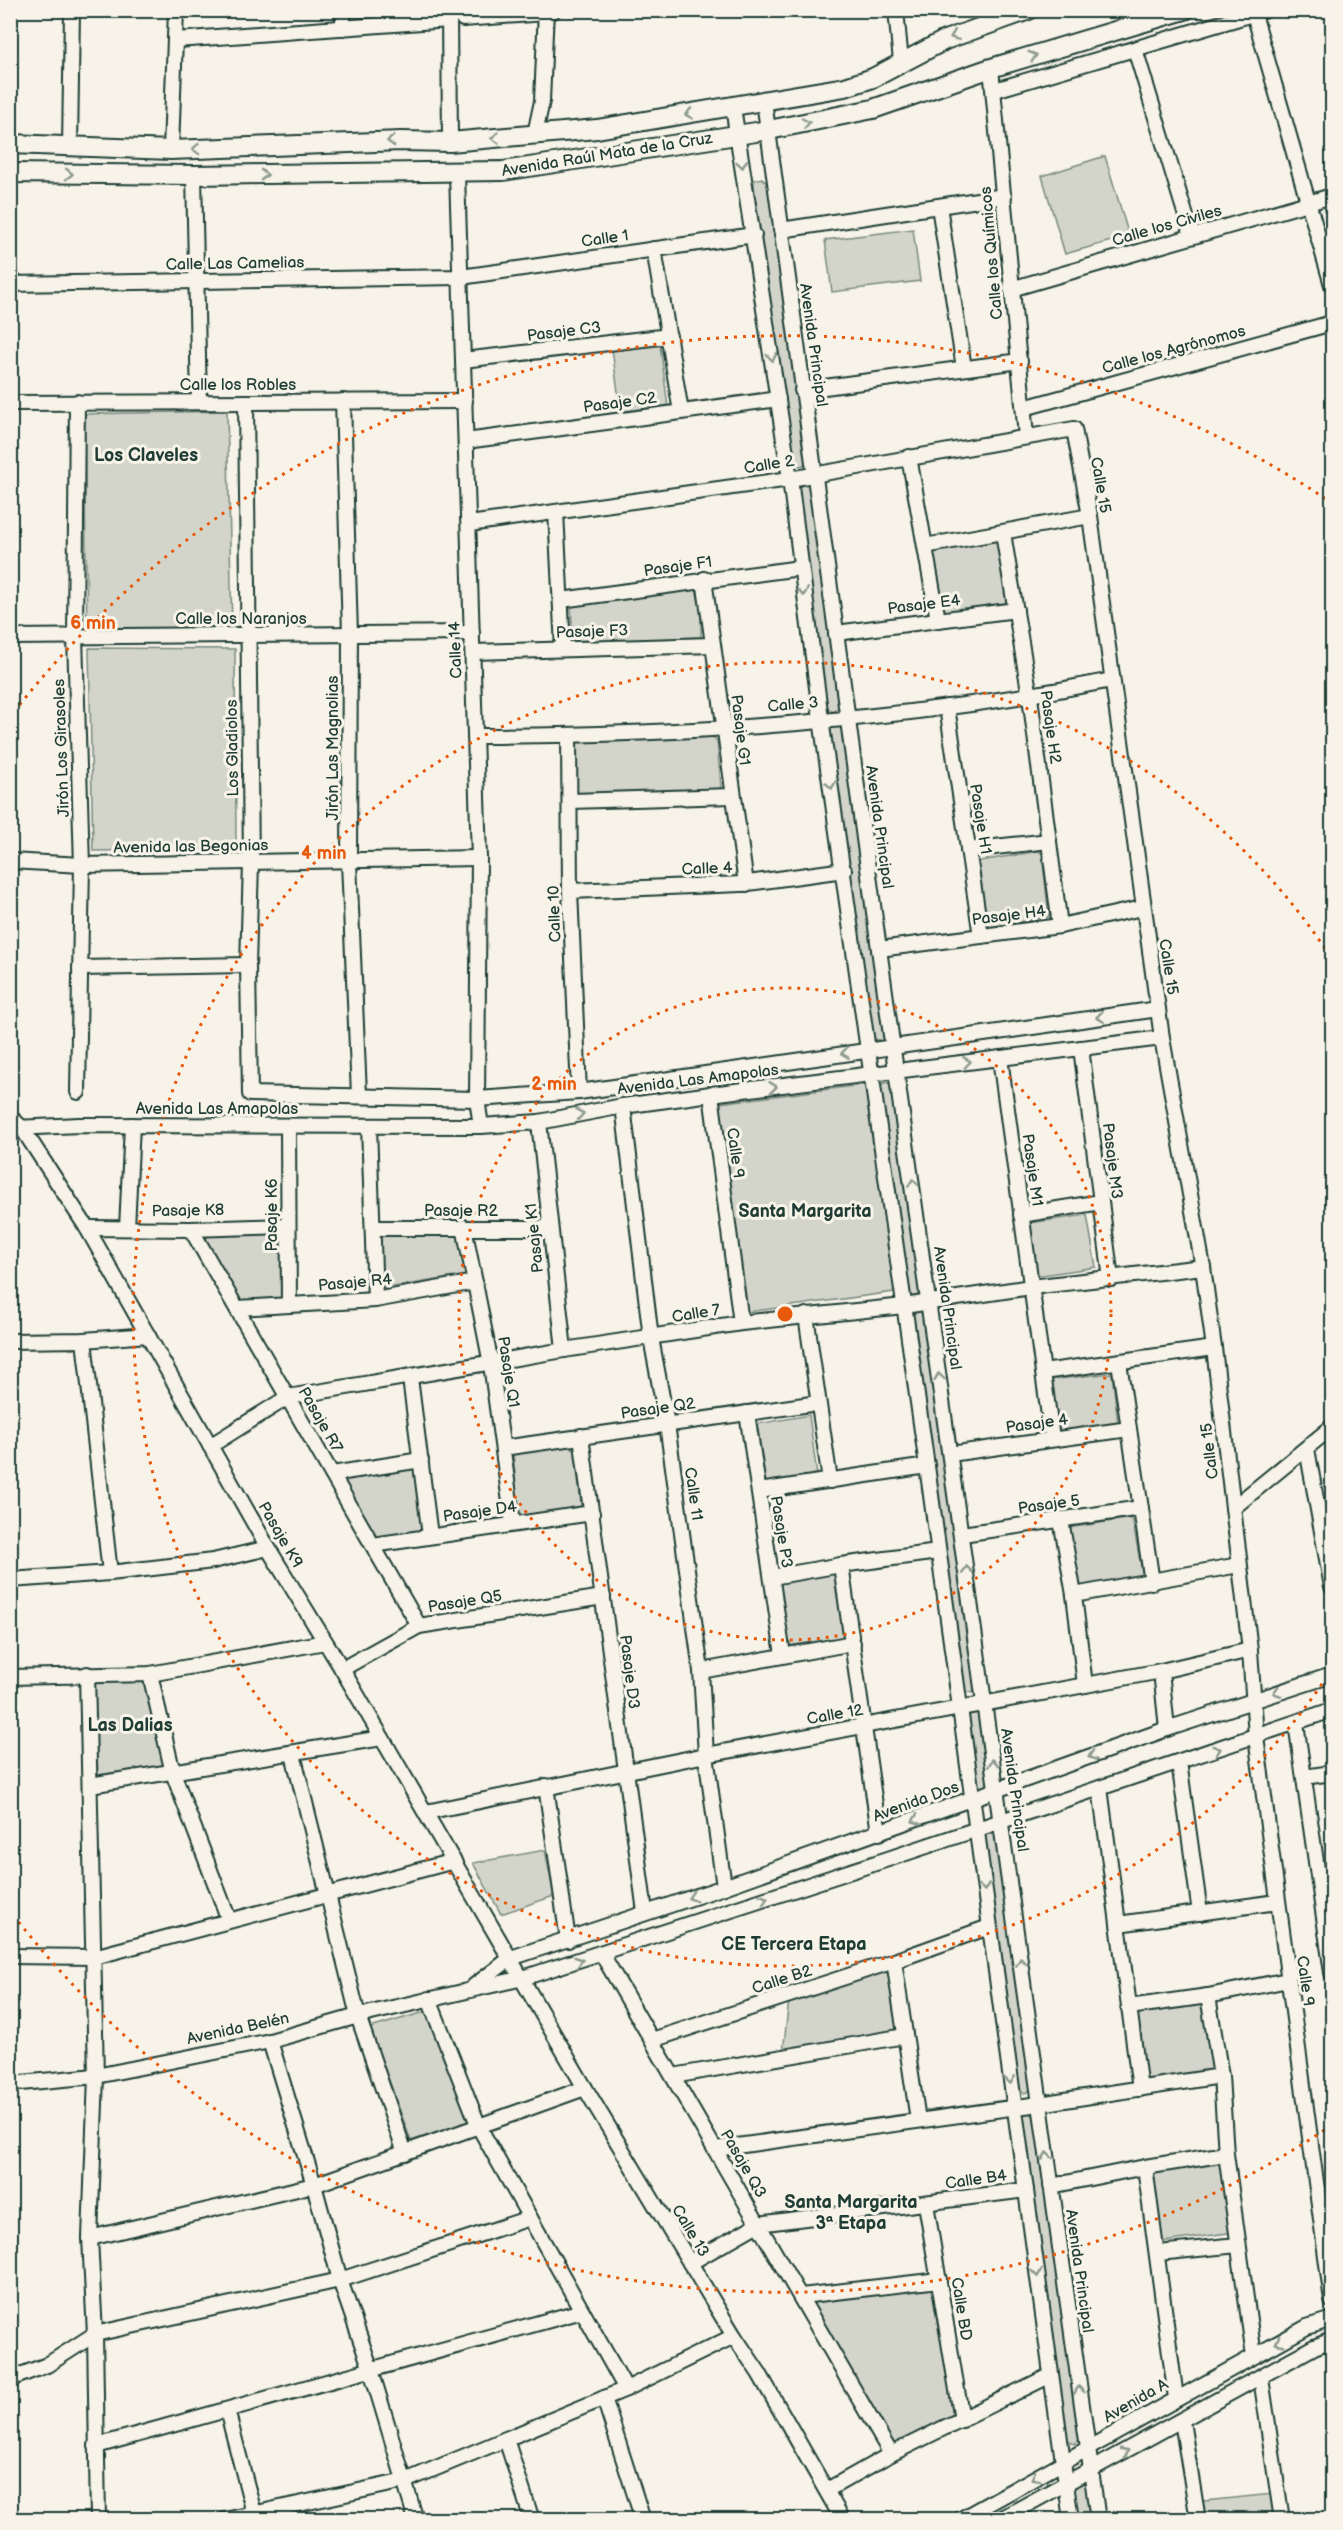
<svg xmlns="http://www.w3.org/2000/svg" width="1343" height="2530" viewBox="0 0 1343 2530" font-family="'Balsamiq Sans',sans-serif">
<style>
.green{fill:#d3d5ca;stroke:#79897f;stroke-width:1.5}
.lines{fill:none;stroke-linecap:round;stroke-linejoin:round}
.minor-casing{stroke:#1f3d34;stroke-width:18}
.major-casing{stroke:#1f3d34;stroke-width:22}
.minor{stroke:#f7f3e8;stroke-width:14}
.major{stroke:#f7f3e8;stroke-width:18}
.oneway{stroke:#8b988e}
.ring{fill:none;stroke:#e8590c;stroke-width:3;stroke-dasharray:3 6}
.labels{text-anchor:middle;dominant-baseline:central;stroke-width:6;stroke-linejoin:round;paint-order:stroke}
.street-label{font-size:16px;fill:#1f3d34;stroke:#f7f3e8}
.neighbourhood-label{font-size:18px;font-weight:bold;fill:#1f3d34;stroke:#f7f3e8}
.centre{fill:#e8590c;stroke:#f7f3e8;stroke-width:3}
.ring-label{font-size:18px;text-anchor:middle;font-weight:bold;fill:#e8590c;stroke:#f7f3e8;stroke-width:6;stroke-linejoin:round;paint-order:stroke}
</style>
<rect width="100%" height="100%" fill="#f7f3e8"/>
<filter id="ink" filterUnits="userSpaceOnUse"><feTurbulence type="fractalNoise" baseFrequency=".0167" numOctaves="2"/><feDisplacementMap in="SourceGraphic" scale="12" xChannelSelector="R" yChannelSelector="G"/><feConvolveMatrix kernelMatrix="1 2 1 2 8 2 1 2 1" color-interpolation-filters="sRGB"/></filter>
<g filter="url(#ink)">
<g class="green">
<polygon points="1105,156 1129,236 1065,254 1042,176"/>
<polygon points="762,178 768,185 805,449 807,461 802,466 795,465 792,461 754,186 754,180"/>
<polygon points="913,229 920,281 832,292 825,240"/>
<polygon points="656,343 660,345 668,407 621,414 612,349"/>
<polygon points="227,411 232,628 87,630 84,414"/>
<polygon points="804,484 809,484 840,706 833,712 825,705 797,488"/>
<polygon points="997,541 1009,607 942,615 932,552"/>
<polygon points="696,588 701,613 701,637 573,643 571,606"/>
<polygon points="89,648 235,649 236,849 93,851"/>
<polygon points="833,724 843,727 885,1038 881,1041 875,1039 871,1035 830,730"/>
<polygon points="713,737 717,741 721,787 717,791 574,794 575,741"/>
<polygon points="1039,851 1042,854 1049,917 984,928 974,862"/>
<polygon points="886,1082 892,1085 921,1293 914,1297 909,1295 880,1085"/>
<polygon points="870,1084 901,1291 747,1312 719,1103"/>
<polygon points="1087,1215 1096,1267 1036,1276 1029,1223"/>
<polygon points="379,1232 459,1232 467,1275 381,1289"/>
<polygon points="280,1233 283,1236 282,1300 238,1302 206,1239 208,1236"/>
<polygon points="922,1309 977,1689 972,1693 964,1691 910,1314 912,1310"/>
<polygon points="1112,1373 1118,1423 1056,1431 1049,1380"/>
<polygon points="809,1415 817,1475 766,1483 757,1424"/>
<polygon points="571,1447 575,1450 581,1505 576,1511 519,1519 513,1452"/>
<polygon points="415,1468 423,1529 420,1533 376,1540 343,1482 344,1478"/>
<polygon points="1132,1518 1143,1577 1078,1589 1068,1528"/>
<polygon points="834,1574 837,1576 844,1639 785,1646 777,1584 779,1579"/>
<polygon points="146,1681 165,1765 98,1775 93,1682"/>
<polygon points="979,1711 990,1782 983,1788 977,1785 967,1713"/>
<polygon points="990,1831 996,1834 1031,2090 1025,2093 1020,2092 1018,2088 983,1836 984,1832"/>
<polygon points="545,1850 554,1896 501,1914 473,1863"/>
<polygon points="892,1965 902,2034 783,2052 789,2000"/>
<polygon points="1205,2000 1216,2072 1143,2085 1133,2010"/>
<polygon points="428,2011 469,2122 411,2141 370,2028"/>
<polygon points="1030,2113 1036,2118 1081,2439 1074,2444 1068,2440 1058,2383 1021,2117 1024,2114"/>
<polygon points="1225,2158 1235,2232 1163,2242 1153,2170"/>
<polygon points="936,2282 954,2419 896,2449 810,2300"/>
<polygon points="1083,2480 1086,2481 1093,2519 1077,2519 1073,2486"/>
<polygon points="1273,2494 1276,2519 1202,2519 1200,2503 1204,2501"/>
</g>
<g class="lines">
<defs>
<g id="minor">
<polyline points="449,10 450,142"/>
<polyline points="896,10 901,62"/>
<polyline points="1254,14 1332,285"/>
<polyline points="463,19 546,13 553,11"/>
<polyline points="343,28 343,10"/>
<polyline points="176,40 449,20"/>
<polyline points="1135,49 1192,236"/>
<polyline points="991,68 1026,436"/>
<polyline points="995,90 1266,10"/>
<polyline points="764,101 879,949 1098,2520"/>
<polyline points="733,107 790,479 821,719 927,1466 1071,2520"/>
<polyline points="535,134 542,101 546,10"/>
<polyline points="70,147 72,10"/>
<polyline points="171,150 176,10"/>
<polyline points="457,174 479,858 477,1099 481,1126"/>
<polyline points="194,175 199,402"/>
<polyline points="939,206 964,368"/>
<polyline points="781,230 1004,196"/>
<polyline points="654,249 681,412"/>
<polyline points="10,284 461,277 754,235"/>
<polyline points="1011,289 1332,196"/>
<polyline points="463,360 669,336"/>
<polyline points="802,390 1020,361"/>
<polyline points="343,401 350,634 349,862 359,1095"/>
<polyline points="77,402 75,637 82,865 78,1092"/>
<polyline points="246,402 251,863 248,965 250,1094 477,1099 579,1092 1158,1009"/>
<polyline points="10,403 465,401"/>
<polyline points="1024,408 1332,323"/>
<polyline points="466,441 778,399"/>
<polyline points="909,457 938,620"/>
<polyline points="556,512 563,649"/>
<polyline points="469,524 790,479 1074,429 1090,516 1162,1038 1203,1267 1214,1348 1250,1650 1256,1737 1332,2301"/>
<polyline points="1003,533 1030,697 1060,926"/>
<polyline points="925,546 1090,516"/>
<polyline points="704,579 746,884"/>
<polyline points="561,600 800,568"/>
<polyline points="836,633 1016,610"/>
<polyline points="10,637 472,633"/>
<polyline points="473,652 713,645"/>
<polyline points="947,707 981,936"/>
<polyline points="569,735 570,891 579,1092"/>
<path d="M 475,736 C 688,735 903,722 1112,680"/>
<polyline points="571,801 732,796"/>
<polyline points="968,850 1049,841"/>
<polyline points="10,861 82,865 479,858"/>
<polyline points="570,891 741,884 844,870"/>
<polyline points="879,949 1060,926 1142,908"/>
<polyline points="80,968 248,965"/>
<polyline points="1081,1048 1111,1279"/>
<polyline points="1000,1058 1052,1438"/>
<polyline points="711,1094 741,1323"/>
<polyline points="623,1106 651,1338 667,1424 701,1671 706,1755 724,1887"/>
<polyline points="10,1117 22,1128 87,1228 268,1548 342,1669 585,2088 734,2336 759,2373 843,2520"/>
<polyline points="539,1122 564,1350"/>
<polyline points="288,1126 289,1305"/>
<polyline points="369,1126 375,1300"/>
<polyline points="16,1128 79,1125 481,1126 539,1122 623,1106 711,1094 1162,1038"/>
<polyline points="1021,1215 1101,1202"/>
<polyline points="464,1227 491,1364 513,1524"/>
<polyline points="87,1228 191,1229 288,1226"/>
<polyline points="127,1228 132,1125"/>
<polyline points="373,1228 550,1228"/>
<polyline points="191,1229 419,1626"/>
<polyline points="237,1308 375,1300 475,1282"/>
<polyline points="806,1315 830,1481"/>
<polyline points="84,1340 110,1573"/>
<polyline points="10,1341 84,1340 148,1335"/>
<polyline points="1119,1362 1152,1582"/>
<polyline points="1043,1372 1214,1348"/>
<polyline points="410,1378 430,1536"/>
<polyline points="747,1413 783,1655"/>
<polyline points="581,1436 645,1912"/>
<polyline points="210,1446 288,1397 564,1350 741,1323 904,1306 1031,1287 1203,1267"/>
<polyline points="503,1448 818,1403"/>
<polyline points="1307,1449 1332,1587"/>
<polyline points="950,1454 1129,1429"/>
<polyline points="332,1474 421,1460"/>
<polyline points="759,1491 927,1466"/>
<polyline points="1233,1508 1332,1427"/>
<polyline points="1061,1520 1074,1595 1085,1685"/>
<polyline points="962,1534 1141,1508"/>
<polyline points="373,1545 592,1513"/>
<polyline points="841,1565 879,1833"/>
<polyline points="772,1577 841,1565 938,1552"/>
<polyline points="10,1580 110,1573 213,1561 268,1548"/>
<polyline points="1074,1595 1239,1565"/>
<polyline points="342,1669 419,1626 603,1597"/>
<polyline points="701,1671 853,1643"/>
<polyline points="1161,1671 1167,1729"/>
<polyline points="87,1674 96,2076 90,2238 95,2334 98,2520"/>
<polyline points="150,1674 173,1773 229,1920"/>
<polyline points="10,1677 150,1674 325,1642"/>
<polyline points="1296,1723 1332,1973"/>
<polyline points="293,1754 358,2016 405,2153"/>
<polyline points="1179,1762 1200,1913"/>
<polyline points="1304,1777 1332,1773"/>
<polyline points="90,1785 382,1738"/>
<polyline points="546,1786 568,1940"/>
<polyline points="1100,1788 1140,2089"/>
<polyline points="426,1812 706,1755 1161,1671 1250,1650"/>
<polyline points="1118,1924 1277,1902"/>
<polyline points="602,1954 891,2454"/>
<polyline points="10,1956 94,1957 454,1861"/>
<polyline points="894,1961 918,2120"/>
<polyline points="474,1986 511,1958 724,1887 1167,1729 1332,1675"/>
<polyline points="1208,1996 1221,2076 1226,2154 1254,2356"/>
<polyline points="429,1999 479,2127 626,2389"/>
<polyline points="1129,2007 1208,1996 1288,1980"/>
<polyline points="652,2040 894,1961 989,1927"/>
<polyline points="270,2041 314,2185 340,2280 371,2370 416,2520"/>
<polyline points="673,2076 905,2036"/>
<polyline points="10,2084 96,2076 270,2041 358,2016 523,1978 888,1859 1332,1710"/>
<polyline points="715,2149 1039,2104 1221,2076"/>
<polyline points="1145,2167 1176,2398"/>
<polyline points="1051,2186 1145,2167 1226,2154"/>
<polyline points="926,2204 962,2420"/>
<polyline points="90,2238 314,2185 585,2088"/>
<polyline points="1158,2253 1238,2245"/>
<polyline points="690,2263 758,2224 1026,2190"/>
<polyline points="801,2296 939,2280"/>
<polyline points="1261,2378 1282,2520"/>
<polyline points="10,2379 47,2365 95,2334 340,2280 530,2218"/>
<polyline points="604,2398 643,2520"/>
<polyline points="227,2410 254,2513"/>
<polyline points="1182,2421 1198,2520"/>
<polyline points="506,2439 532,2520"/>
<polyline points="96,2446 582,2311"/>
<polyline points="827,2490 891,2454 1051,2375"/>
<polyline points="225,2520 405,2481 626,2389 734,2336"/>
<polyline points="959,2520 1307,2327 1332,2319"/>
<polyline points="999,2520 1314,2347 1332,2340"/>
</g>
<g id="major">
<polyline points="10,144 171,150 401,141 450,142 597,129 845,87 873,78 945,40 1029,10"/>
<polyline points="10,173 194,175 503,171 769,130 873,109 991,68 1185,10"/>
</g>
</defs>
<use href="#minor" class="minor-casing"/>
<use href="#major" class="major-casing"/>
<use href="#minor" class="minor"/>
<use href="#major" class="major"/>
</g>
<defs><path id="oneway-chevron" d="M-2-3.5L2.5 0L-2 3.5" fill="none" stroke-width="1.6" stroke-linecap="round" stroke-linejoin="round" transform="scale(1.5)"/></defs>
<g class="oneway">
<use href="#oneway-chevron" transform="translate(954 36) rotate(159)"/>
<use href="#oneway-chevron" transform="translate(1033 56) rotate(-17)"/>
<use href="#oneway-chevron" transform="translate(689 114) rotate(171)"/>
<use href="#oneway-chevron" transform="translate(806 123) rotate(-12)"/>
<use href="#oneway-chevron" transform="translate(495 138) rotate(175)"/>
<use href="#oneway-chevron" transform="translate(391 141) rotate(178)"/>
<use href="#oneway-chevron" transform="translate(196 149) rotate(178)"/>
<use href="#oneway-chevron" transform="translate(742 164) rotate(81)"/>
<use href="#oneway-chevron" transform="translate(69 174) rotate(1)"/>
<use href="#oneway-chevron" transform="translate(264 175)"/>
<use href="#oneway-chevron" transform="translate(772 357) rotate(82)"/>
<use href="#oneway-chevron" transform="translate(803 592) rotate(82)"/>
<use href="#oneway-chevron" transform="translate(831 785) rotate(81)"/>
<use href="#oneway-chevron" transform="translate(1100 1017) rotate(172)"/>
<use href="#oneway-chevron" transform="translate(845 1053) rotate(172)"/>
<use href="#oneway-chevron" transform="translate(967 1062) rotate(-8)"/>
<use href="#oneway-chevron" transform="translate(773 1087) rotate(-7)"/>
<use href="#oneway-chevron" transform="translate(580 1114) rotate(-10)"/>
<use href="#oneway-chevron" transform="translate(913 1183) rotate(-98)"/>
<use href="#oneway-chevron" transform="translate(939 1377) rotate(-98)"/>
<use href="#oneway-chevron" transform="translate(967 1570) rotate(-98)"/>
<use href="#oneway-chevron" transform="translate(1277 1692) rotate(163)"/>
<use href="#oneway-chevron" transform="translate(1217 1750) rotate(-18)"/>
<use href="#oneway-chevron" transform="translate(1092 1756) rotate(161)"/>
<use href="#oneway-chevron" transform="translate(993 1763) rotate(-98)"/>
<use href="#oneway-chevron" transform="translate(916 1820) rotate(160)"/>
<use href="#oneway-chevron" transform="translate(984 1887) rotate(82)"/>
<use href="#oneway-chevron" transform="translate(692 1897) rotate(163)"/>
<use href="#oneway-chevron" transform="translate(764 1899) rotate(-18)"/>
<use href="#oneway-chevron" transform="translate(579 1961) rotate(-17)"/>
<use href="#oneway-chevron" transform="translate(1021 1962) rotate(-98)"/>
<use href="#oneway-chevron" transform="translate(1010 2080) rotate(82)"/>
<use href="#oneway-chevron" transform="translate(1047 2156) rotate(-98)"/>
<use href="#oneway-chevron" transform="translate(1037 2273) rotate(82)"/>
<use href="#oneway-chevron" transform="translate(1279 2342) rotate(152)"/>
<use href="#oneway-chevron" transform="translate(1079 2390) rotate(-98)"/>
<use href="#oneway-chevron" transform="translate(1125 2452) rotate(-28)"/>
<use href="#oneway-chevron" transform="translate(1035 2477) rotate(151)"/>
</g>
</g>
<g class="ring">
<circle cx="785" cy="1314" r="326"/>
<path d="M1332 1669A652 652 0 1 1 1332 959"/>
<path d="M1332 2125A978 978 0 0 1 14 1916M14 712A978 978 0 0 1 1332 503"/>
</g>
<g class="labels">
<g class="street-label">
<text transform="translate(607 155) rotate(-9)">Avenida Raúl Mata de la Cruz</text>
<text transform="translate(1167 226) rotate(-16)">Calle los Civiles</text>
<text transform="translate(605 239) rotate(-8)">Calle 1</text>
<text transform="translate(992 253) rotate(-95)">Calle los Químicos</text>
<text transform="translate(235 264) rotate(-1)">Calle Las Camelias</text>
<text transform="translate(564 332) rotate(-7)">Pasaje C3</text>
<text transform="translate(813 345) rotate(82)">Avenida Principal</text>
<text transform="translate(1174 350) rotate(-15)">Calle los Agrónomos</text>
<text x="238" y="385">Calle los Robles</text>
<text transform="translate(620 403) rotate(-8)">Pasaje C2</text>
<text transform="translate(769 465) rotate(-9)">Calle 2</text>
<text transform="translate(1100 485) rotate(80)">Calle 15</text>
<text transform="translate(678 567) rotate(-8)">Pasaje F1</text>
<text transform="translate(924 605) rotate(-7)">Pasaje E4</text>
<text x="241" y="619">Calle los Naranjos</text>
<text transform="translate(592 632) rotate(-2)">Pasaje F3</text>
<text transform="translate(456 650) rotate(-92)">Calle 14</text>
<text transform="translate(793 705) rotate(-5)">Calle 3</text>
<text transform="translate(1050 727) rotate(82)">Pasaje H2</text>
<text transform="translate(740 730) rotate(83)">Pasaje G1</text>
<text transform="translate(62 748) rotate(-92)">Jirón Los Girasoles</text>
<text transform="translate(233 748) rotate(-91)">Los Gladiolos</text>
<text transform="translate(333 748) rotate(-90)">Jirón Las Magnolias</text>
<text transform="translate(980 819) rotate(81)">Pasaje H1</text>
<text transform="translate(879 827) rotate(82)">Avenida Principal</text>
<text transform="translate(191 847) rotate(-1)">Avenida las Begonias</text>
<text transform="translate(707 869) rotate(-2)">Calle 4</text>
<text transform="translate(555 914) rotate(-92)">Calle 10</text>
<text transform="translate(1009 916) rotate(-7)">Pasaje H4</text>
<text transform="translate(1168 967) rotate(81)">Calle 15</text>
<text transform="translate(698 1080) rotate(-7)">Avenida Las Amapolas</text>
<text x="217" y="1109">Avenida Las Amapolas</text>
<text transform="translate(735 1153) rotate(82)">Calle 9</text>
<text transform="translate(1112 1161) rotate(83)">Pasaje M3</text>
<text transform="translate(1032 1170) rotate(82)">Pasaje M1</text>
<text transform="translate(188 1211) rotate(-1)">Pasaje K8</text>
<text x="461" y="1211">Pasaje R2</text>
<text transform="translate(272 1215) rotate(-90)">Pasaje K6</text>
<text transform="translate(535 1238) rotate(-96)">Pasaje K1</text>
<text transform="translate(355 1283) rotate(-5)">Pasaje R4</text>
<text transform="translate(947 1308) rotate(82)">Avenida Principal</text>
<text transform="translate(696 1314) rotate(-9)">Calle 7</text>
<text transform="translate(508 1372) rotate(81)">Pasaje Q1</text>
<text transform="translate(658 1409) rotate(-8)">Pasaje Q2</text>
<text transform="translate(320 1420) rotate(60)">Pasaje R7</text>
<text transform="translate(1037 1424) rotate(-8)">Pasaje 4</text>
<text transform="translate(1210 1451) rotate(-97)">Calle 15</text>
<text transform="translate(693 1494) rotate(82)">Calle 11</text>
<text transform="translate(1049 1505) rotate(-8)">Pasaje 5</text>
<text transform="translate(480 1512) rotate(-8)">Pasaje D4</text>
<text transform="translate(781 1532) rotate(81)">Pasaje P3</text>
<text transform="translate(280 1535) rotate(60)">Pasaje K9</text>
<text transform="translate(465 1602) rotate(-9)">Pasaje Q5</text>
<text transform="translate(629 1672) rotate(83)">Pasaje D3</text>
<text transform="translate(835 1715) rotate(-10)">Calle 12</text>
<text transform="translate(1014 1790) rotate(82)">Avenida Principal</text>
<text transform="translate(916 1802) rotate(-20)">Avenida Dos</text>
<text transform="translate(782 1980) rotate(-18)">Calle B2</text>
<text transform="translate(1305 1981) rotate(82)">Calle 9</text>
<text transform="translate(238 2029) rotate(-12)">Avenida Belén</text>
<text transform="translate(743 2164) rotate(60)">Pasaje Q3</text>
<text transform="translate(976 2180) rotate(-8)">Calle B4</text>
<text transform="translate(690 2231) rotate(59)">Calle 13</text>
<text transform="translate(1079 2271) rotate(82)">Avenida Principal</text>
<text transform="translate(961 2309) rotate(81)">Calle BD</text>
<text transform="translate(1136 2401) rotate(-30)">Avenida A</text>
</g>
<g class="neighbourhood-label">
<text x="146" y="455">Los Claveles</text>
<text x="805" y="1211">Santa Margarita</text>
<text x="130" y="1725">Las Dalias</text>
<text x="794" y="1944">CE Tercera Etapa</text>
<text x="851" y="2202">Santa Margarita<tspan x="851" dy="21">3ª Etapa</tspan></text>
</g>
</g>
<circle cx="785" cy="1314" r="9" class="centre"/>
<g class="ring-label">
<text x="93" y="629">6 min</text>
<text x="324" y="859">4 min</text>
<text x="554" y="1090">2 min</text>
</g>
<rect width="1343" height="2530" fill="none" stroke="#f7f3e8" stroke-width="36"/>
<rect x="18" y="18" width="1307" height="2494" fill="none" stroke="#1f3d34" stroke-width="2" filter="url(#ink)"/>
</svg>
